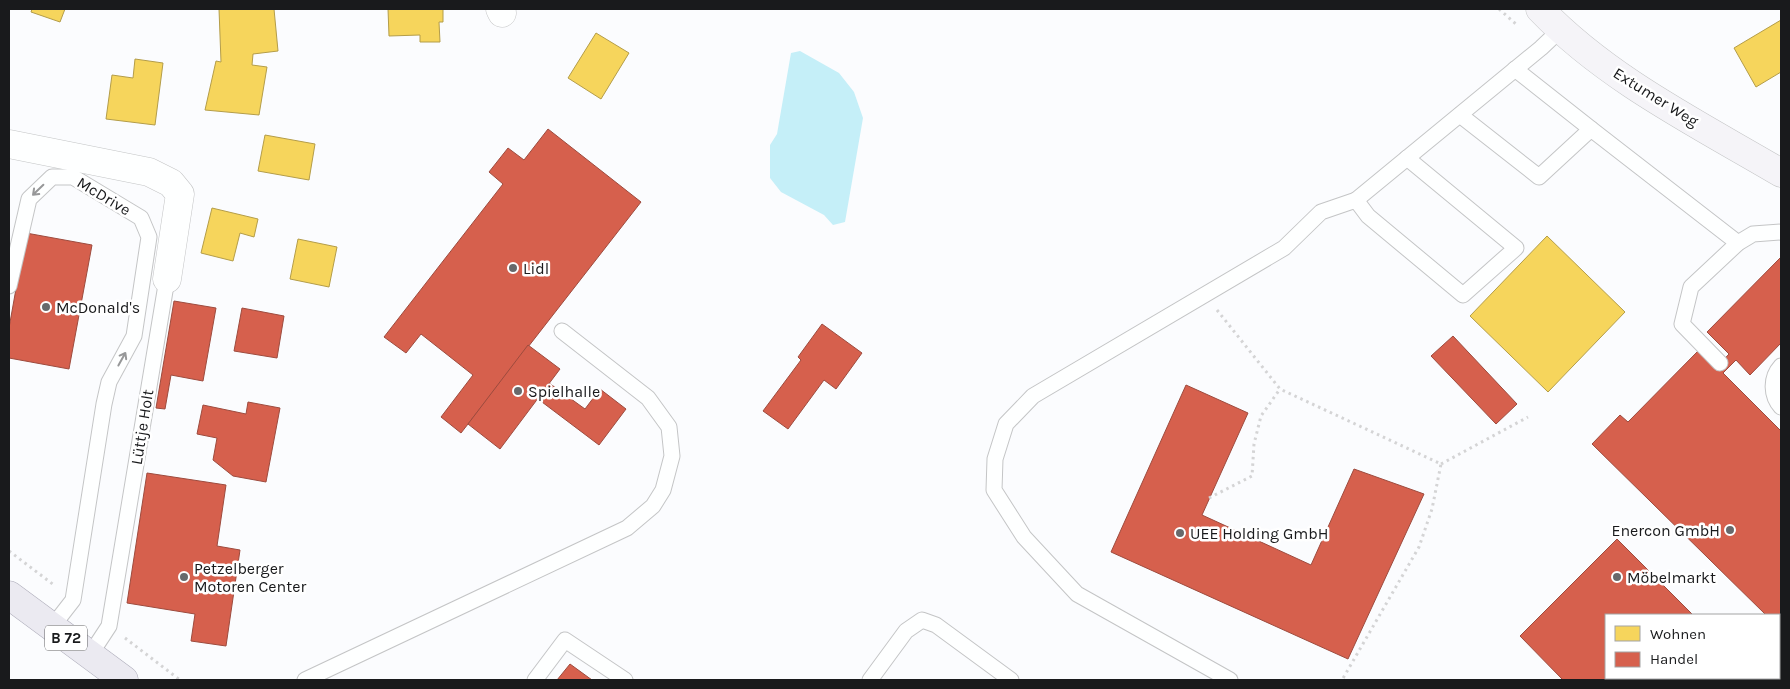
<svg xmlns="http://www.w3.org/2000/svg" width="1790" height="689" viewBox="0 0 1790 689" font-family="Karla,sans-serif">
<style>
.water{fill:#c5eff8}
.homes{fill:#f6d55c;stroke:#b49d49}
.shops{fill:#d6604d;stroke:#9d4b3e}
.lines{fill:none;stroke-linecap:round;stroke-linejoin:round}
.lane-casing{stroke:#c4c5c6;stroke-width:17}
.street-casing{stroke:#c4c5c6;stroke-width:29}
.secondary-casing{stroke:#c4c5c6;stroke-width:29}
.primary-casing{stroke:#afaebb;stroke-width:29}
.path{stroke:#d4d4d5;stroke-width:3;stroke-dasharray:2.5 4;stroke-linecap:butt}
.lane{stroke:#feffff;stroke-width:15}
.street{stroke:#feffff;stroke-width:28}
.secondary{stroke:#f5f4f8;stroke-width:28}
.primary{stroke:#ebeaf1;stroke-width:28}
.oneway{stroke:#979899}
.poi-dot{fill:#68696b;stroke:#fff;stroke-width:2}
.labels{text-anchor:middle;dominant-baseline:central;stroke-width:5;stroke-linejoin:round;paint-order:stroke}
.shield{fill:#fff;stroke:#5e5f60;stroke-width:1}
.shield-label{font-size:15px;font-weight:bold;fill:#191a1c}
.street-label{font-size:16px;fill:#191a1c;stroke:#fff}
.poi-label{font-size:16px;fill:#191a1c;stroke:#fff;text-anchor:start}
</style>
<rect width="100%" height="100%" fill="#fbfcfe"/>
<polygon class="water" points="800,51 839,73 854,92 863,118 845,222 833,225 824,215 781,192 770,178 770,145 777,134 791,53"/>
<g class="homes">
<polygon points="32,9 65,9 60,22 31,12"/>
<polygon points="219,9 274,9 278,51 253,54 252,65 267,67 259,115 205,110 216,61 221,62"/>
<polygon points="388,9 443,9 443,22 439,22 440,42 420,42 420,35 389,36"/>
<polygon points="1781,20 1781,72 1756,87 1734,48"/>
<polygon points="596,33 629,53 601,99 568,78"/>
<polygon points="135,59 163,63 155,125 106,119 112,75 133,78"/>
<polygon points="265,135 315,144 309,180 258,171"/>
<polygon points="212,208 258,219 254,237 240,233 233,261 201,253"/>
<polygon points="1547,236 1625,312 1548,392 1470,316"/>
<polygon points="298,239 337,247 329,287 290,279"/>
</g>
<g class="shops">
<polygon points="548,129 641,202 461,433 441,417 473,375 421,334 406,353 384,337 503,184 489,172 508,148 524,160"/>
<polygon points="26,233 92,245 69,369 9,358 9,328"/>
<polygon points="1781,257 1781,343 1750,375 1736,360 1723,373 1781,431 1781,631 1779,628 1779,615 1766,615 1592,444 1620,415 1628,422 1699,350 1717,367 1729,354 1707,332"/>
<polygon points="174,301 216,308 203,381 171,375 165,409 156,408"/>
<polygon points="242,308 284,316 277,358 234,351"/>
<polygon points="822,324 862,353 836,389 824,380 788,429 763,411 801,360 798,357"/>
<polygon points="1453,336 1517,404 1496,424 1431,356"/>
<polygon points="528,345 560,369 500,449 468,424"/>
<polygon points="549,383 585,409 600,389 626,409 599,445 538,399"/>
<polygon points="1186,385 1248,413 1202,515 1311,565 1354,469 1424,494 1348,659 1111,552"/>
<polygon points="248,402 280,408 266,482 233,476 213,460 217,438 197,434 203,405 246,414"/>
<polygon points="147,473 226,485 217,546 240,550 226,646 191,641 195,614 127,603"/>
<polygon points="1617,539 1693,615 1606,615 1606,678 1756,678 1758,680 1563,680 1520,636"/>
<polygon points="570,664 592,680 557,680"/>
</g>
<g class="lines">
<defs>
<g id="lane">
<polyline points="1515,69 1591,129"/>
<polyline points="1460,115 1539,177 1591,129 1738,243"/>
<polyline points="1356,200 1541,48 1560,30"/>
<polyline points="9,286 29,199 52,177 73,177 141,218 149,237 134,336 109,382 104,404 73,600 52,627"/>
<polyline points="1720,363 1682,324 1691,287 1738,243 1753,234 1781,232"/>
<path d="M 1781,366 C 1770,378 1771,396 1781,407"/>
<polyline points="90,655 109,626 167,279"/>
<polyline points="305,680 627,528 653,506 663,490 672,456 669,427 648,398 562,331"/>
<polyline points="535,680 565,640 625,680"/>
<polyline points="870,680 906,631 922,620 936,625 1011,680"/>
<polyline points="1230,680 1077,594 1024,537 994,490 995,459 1006,424 1033,396 1284,248 1321,212 1356,200 1368,216 1463,295 1516,248 1407,158"/>
</g>
<g id="street">
<polyline points="500,9 502,13"/>
<polyline points="9,144 149,172 171,183 180,194 167,279"/>
</g>
<path id="secondary" d="M 1540,9 C 1607,79 1698,124 1781,173"/>
<polyline id="primary" points="9,595 124,680"/>
</defs>
<use href="#lane" class="lane-casing"/>
<use href="#street" class="street-casing"/>
<use href="#secondary" class="secondary-casing"/>
<use href="#primary" class="primary-casing"/>
<g class="path">
<polyline points="1499,9 1517,25"/>
<polyline points="1217,310 1280,389 1441,464 1432,509 1419,547 1342,680"/>
<polyline points="1441,464 1528,417"/>
<polyline points="1209,498 1252,476 1254,444 1261,416 1280,389"/>
<polyline points="9,551 54,585"/>
<polyline points="125,638 180,680"/>
</g>
<use href="#lane" class="lane"/>
<use href="#street" class="street"/>
<use href="#secondary" class="secondary"/>
<use href="#primary" class="primary"/>
</g>
<defs><path id="oneway-shaft" d="M-6 0H5M1.5-3L5.5 0L1.5 3" fill="none" stroke-width="1.6" stroke-linecap="round" stroke-linejoin="round" transform="scale(1.25)"/></defs>
<g class="oneway">
<use href="#oneway-shaft" transform="translate(38 190) rotate(136)"/>
<use href="#oneway-shaft" transform="translate(122 359) rotate(-61)"/>
</g>
<g class="poi-dot">
<circle cx="513" cy="268" r="5"/>
<circle cx="46" cy="307" r="5"/>
<circle cx="518" cy="391" r="5"/>
<circle cx="1730" cy="530" r="5"/>
<circle cx="1180" cy="533" r="5"/>
<circle cx="184" cy="577" r="5"/>
<circle cx="1617" cy="577" r="5"/>
</g>
<g class="labels">
<rect class="shield" x="45" y="625.5" width="42" height="25" rx="4"/>
<g class="shield-label">
<text x="66" y="638">B 72</text>
</g>
<g class="street-label">
<text transform="translate(1656 97) rotate(32)">Extumer Weg</text>
<text transform="translate(104 196) rotate(31)">McDrive</text>
<text transform="translate(142 427) rotate(-81)">Lüttje Holt</text>
</g>
<g class="poi-label">
<text x="523" y="268">Lidl</text>
<text x="56" y="307">McDonald's</text>
<text x="528" y="391">Spielhalle</text>
<text x="1720" y="530" text-anchor="end">Enercon GmbH</text>
<text x="1190" y="533">UEE Holding GmbH</text>
<text x="194" y="568">Petzelberger<tspan x="194" dy="18">Motoren Center</tspan></text>
<text x="1627" y="577">Möbelmarkt</text>
</g>
</g>
<rect width="1790" height="689" fill="none" stroke="#191a1c" stroke-width="20"/>
<rect x="1605" y="614" width="175" height="65" fill="#ffffff" stroke="#a3a3a4"/>
<rect x="1615" y="626" width="25" height="15" fill="#f6d55c" stroke="#a3a3a4"/>
<text x="1650" y="639" font-size="15" fill="#191a1c">Wohnen</text>
<rect x="1615" y="652" width="25" height="15" fill="#d6604d" stroke="#a3a3a4"/>
<text x="1650" y="664" font-size="15" fill="#191a1c">Handel</text>
</svg>
